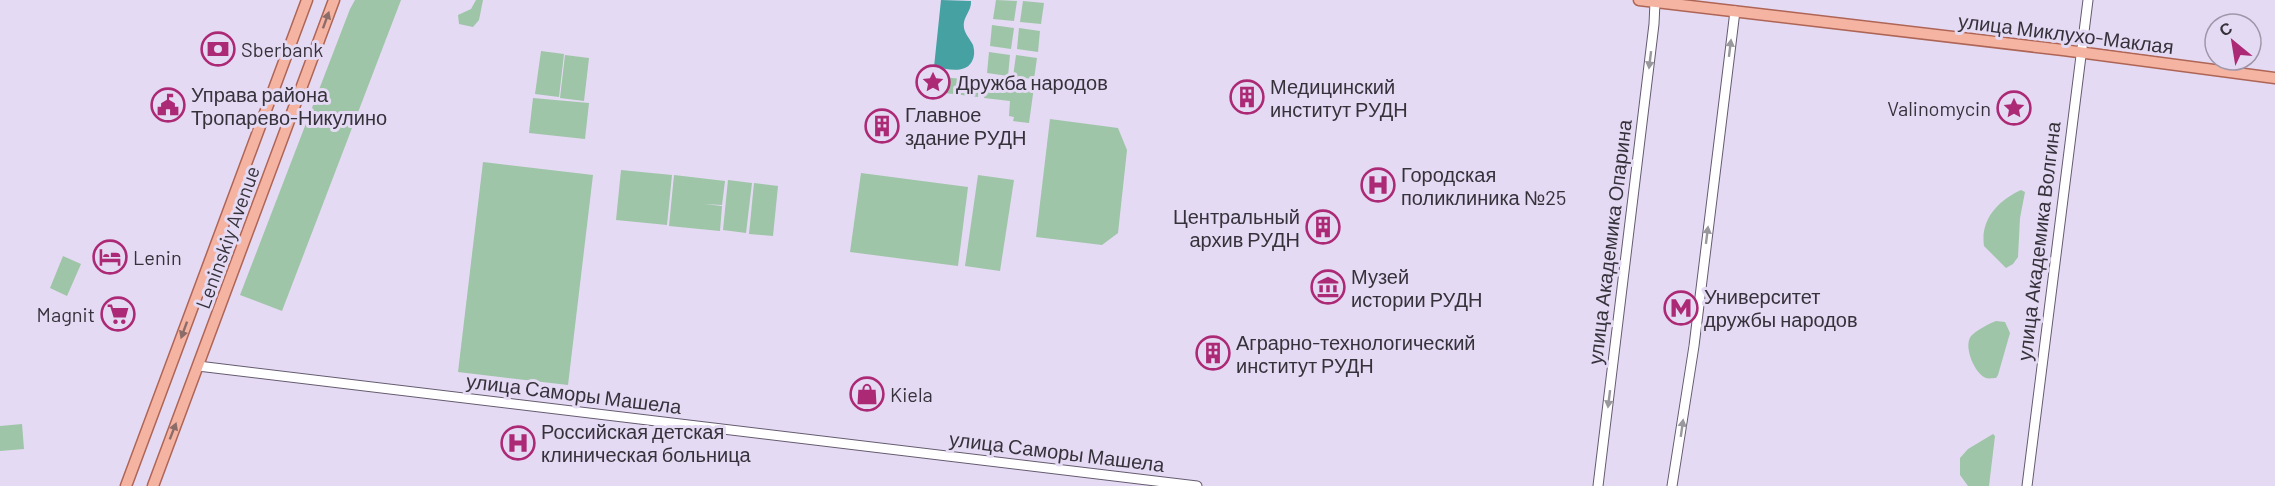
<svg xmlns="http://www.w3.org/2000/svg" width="2275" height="486" viewBox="0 0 2275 486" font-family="Barlow,sans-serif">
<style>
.green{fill:#9ec5a7}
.water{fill:#46a1a3}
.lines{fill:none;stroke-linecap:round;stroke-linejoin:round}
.minor-casing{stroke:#655b70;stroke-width:11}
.major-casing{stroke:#ae6556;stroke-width:13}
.minor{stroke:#fff;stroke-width:9}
.major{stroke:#f5b3a2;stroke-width:10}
.oneway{fill:#8c6c69}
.oneway2{fill:#9a989d}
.labels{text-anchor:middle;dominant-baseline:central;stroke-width:6;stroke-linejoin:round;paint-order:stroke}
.street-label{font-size:20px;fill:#36323b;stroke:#e5daf3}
.poi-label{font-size:20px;fill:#36323b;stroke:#e5daf3;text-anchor:start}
</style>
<rect width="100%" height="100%" fill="#e5daf3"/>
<g class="green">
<polygon points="355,0 401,0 282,311 240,295 350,9"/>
<polygon points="476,0 483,0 479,20 473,27 459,24 458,15 471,9"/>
<polygon points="996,0 1017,1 1014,21 993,19"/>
<polygon points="1023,1 1044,3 1041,24 1020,22"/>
<polygon points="992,25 1014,28 1011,49 990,46"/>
<polygon points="1019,28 1040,31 1038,52 1017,49"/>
<polygon points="541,51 564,54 559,97 535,94"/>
<polygon points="989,52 1010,55 1008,76 987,73"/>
<polygon points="565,55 589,58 584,101 560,98"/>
<polygon points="1016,55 1037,58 1034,79 1013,77"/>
<polygon points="934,76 980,81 978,97 928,91 930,80"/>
<polygon points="986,82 1034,87 1029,123 1013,121 1014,117 1009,116 1010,101 984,98"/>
<polygon points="533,98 589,103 585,139 529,133"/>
<polygon points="1050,119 1118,128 1127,150 1118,233 1102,245 1036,237"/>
<polygon points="483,162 593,175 568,385 458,372"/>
<polygon points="621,170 672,175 667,225 616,220"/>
<polygon points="861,173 968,187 958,266 850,252"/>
<polygon points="674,175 725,181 722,205 704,204 722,206 720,231 669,226"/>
<polygon points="978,175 1014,180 1000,271 965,266"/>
<polygon points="728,180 752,183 746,233 723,230"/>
<polygon points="754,183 778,186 773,236 749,234"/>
<path d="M 2021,190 L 2025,192 L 2020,218 L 2018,257 L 2013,264 L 2006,268 L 1984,246 C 1980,219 1999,200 2021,190 Z"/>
<polygon points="63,256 81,264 67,296 50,288"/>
<path d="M 1996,321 L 2005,322 L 2010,333 L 1998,375 L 1996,378 C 1994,378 1988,379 1986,378 C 1975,374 1963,347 1971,336 C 1977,330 1988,324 1996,321 Z"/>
<polygon points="22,424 24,449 0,451 0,426"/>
<polygon points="1993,434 1995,436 1989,486 1968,486 1960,475 1960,458 1968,449"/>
</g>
<path class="water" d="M 941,0 L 971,1 C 972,11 962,17 964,28 C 965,34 970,39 973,45 C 974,49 975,54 973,59 C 967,75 948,69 934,67 Z"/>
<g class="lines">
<defs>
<g id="minor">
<polyline points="198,366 1197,486"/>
<polyline points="1598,486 1654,24 1655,2"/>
<polyline points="1672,486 1694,346 1735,11"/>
<polyline points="2027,486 2088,0"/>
</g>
<g id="major">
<polyline points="1639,0 2063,50 2275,78"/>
<polyline points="126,486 307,0"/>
<polyline points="153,486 334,0"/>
</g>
</defs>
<use href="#minor" class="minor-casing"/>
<use href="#major" class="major-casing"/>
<use href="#minor" class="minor"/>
<use href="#major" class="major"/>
</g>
<defs><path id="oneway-solid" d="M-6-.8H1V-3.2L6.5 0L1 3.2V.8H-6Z" transform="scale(1.5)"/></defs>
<g class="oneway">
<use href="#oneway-solid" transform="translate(326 20) rotate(-70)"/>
<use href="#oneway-solid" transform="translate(184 330) rotate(110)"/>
<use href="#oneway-solid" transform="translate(173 431) rotate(-69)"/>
</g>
<g class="oneway2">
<use href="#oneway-solid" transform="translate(1730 48) rotate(-83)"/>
<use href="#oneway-solid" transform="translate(1650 60) rotate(97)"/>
<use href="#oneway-solid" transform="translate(1707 235) rotate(-83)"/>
<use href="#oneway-solid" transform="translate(1609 399) rotate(97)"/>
<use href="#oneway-solid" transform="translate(1682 428) rotate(-82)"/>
</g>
<defs>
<symbol id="bank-ring" viewBox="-11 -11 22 22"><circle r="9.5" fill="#e5daf3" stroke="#ac2a75" stroke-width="1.5"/><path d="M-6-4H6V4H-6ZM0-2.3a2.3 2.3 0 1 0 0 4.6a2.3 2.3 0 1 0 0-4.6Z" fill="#ac2a75"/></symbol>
<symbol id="sight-ring" viewBox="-11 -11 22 22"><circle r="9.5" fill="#e5daf3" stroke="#ac2a75" stroke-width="1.5"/><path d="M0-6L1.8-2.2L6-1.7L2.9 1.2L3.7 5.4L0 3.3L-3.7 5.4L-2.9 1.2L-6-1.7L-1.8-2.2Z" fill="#ac2a75"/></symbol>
<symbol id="building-ring" viewBox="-11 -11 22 22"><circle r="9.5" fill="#e5daf3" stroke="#ac2a75" stroke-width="1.5"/><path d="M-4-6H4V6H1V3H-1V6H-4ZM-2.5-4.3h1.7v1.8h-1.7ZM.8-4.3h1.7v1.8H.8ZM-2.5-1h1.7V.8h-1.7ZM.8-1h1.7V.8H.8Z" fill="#ac2a75"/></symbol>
<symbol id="civic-ring" viewBox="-11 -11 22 22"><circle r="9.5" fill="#e5daf3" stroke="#ac2a75" stroke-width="1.5"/><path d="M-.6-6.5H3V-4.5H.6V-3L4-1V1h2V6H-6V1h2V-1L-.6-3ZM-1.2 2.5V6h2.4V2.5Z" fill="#ac2a75"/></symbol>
<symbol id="hospital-ring" viewBox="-11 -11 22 22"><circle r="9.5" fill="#e5daf3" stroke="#ac2a75" stroke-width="1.5"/><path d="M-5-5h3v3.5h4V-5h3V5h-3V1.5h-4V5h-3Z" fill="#ac2a75"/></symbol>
<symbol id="hotel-ring" viewBox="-11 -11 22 22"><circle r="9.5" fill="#e5daf3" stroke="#ac2a75" stroke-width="1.5"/><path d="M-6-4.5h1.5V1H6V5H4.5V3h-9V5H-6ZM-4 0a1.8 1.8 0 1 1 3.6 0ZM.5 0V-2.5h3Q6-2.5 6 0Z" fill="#ac2a75"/></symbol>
<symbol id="museum-ring" viewBox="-11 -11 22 22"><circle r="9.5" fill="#e5daf3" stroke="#ac2a75" stroke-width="1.5"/><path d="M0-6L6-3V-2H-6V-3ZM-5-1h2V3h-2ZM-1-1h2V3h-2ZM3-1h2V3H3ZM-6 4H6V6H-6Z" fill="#ac2a75"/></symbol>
<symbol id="metro-ring" viewBox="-11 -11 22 22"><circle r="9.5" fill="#e5daf3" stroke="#ac2a75" stroke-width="1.5"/><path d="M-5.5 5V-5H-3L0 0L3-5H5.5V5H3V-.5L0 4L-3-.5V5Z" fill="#ac2a75"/></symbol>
<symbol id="supermarket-ring" viewBox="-11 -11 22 22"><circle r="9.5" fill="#e5daf3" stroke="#ac2a75" stroke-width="1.5"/><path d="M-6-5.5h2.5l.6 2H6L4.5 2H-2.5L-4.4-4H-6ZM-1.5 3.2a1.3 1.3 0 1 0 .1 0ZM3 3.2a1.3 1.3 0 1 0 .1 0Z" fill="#ac2a75"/></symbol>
<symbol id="shop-ring" viewBox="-11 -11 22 22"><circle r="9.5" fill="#e5daf3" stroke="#ac2a75" stroke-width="1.5"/><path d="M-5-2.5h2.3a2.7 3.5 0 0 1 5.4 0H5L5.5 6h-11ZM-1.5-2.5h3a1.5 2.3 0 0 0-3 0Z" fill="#ac2a75"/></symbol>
</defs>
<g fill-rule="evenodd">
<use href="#bank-ring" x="199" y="30" width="38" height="38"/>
<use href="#sight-ring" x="914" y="63" width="38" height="38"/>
<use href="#building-ring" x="1228" y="78" width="38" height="38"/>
<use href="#civic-ring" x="149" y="86" width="38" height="38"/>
<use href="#sight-ring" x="1995" y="89" width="38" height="38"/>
<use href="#building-ring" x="863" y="107" width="38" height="38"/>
<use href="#hospital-ring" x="1359" y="166" width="38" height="38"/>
<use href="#building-ring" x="1304" y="208" width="38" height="38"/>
<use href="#hotel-ring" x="91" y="238" width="38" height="38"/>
<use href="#museum-ring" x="1309" y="268" width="38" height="38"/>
<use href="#metro-ring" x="1662" y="289" width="38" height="38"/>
<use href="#supermarket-ring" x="99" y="295" width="38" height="38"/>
<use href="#building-ring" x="1194" y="334" width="38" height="38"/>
<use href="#shop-ring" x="848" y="375" width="38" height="38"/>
<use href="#hospital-ring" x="499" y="424" width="38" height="38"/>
</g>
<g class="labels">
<g class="street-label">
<text transform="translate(2066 33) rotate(7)">улица Миклухо-Маклая</text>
<text transform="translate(227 237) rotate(-70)">Leninskiy Avenue</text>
<text transform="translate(2038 241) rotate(-83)">улица Академика Волгина</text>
<text transform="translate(1609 242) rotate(-83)">улица Академика Опарина</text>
<text transform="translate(574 393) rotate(7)">улица Саморы Машела</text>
<text transform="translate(1057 451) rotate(7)">улица Саморы Машела</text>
</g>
<g class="poi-label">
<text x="241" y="49">Sberbank</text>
<text x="956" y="82">Дружба народов</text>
<text x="1270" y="86">Медицинский<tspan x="1270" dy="23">институт РУДН</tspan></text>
<text x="191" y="94">Управа района<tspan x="191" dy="23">Тропарево-Никулино</tspan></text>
<text x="1991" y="108" text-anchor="end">Valinomycin</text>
<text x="905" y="114">Главное<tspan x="905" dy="23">здание РУДН</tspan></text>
<text x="1401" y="174">Городская<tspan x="1401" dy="23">поликлиника №25</tspan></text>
<text x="1300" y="216" text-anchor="end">Центральный<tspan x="1300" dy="23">архив РУДН</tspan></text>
<text x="133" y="257">Lenin</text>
<text x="1351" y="276">Музей<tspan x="1351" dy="23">истории РУДН</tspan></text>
<text x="1704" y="296">Университет<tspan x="1704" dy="23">дружбы народов</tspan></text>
<text x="95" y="314" text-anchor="end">Magnit</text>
<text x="1236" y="342">Аграрно-технологический<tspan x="1236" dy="23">институт РУДН</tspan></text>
<text x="890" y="394">Kiela</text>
<text x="541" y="431">Российская детская<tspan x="541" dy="23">клиническая больница</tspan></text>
</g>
</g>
<g transform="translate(2233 42) rotate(330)"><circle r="28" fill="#e5daf3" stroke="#9f97a9" stroke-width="1.5"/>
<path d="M0-4.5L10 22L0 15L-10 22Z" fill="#ac2a75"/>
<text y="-9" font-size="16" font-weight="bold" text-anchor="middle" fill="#36323b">С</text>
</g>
</svg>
